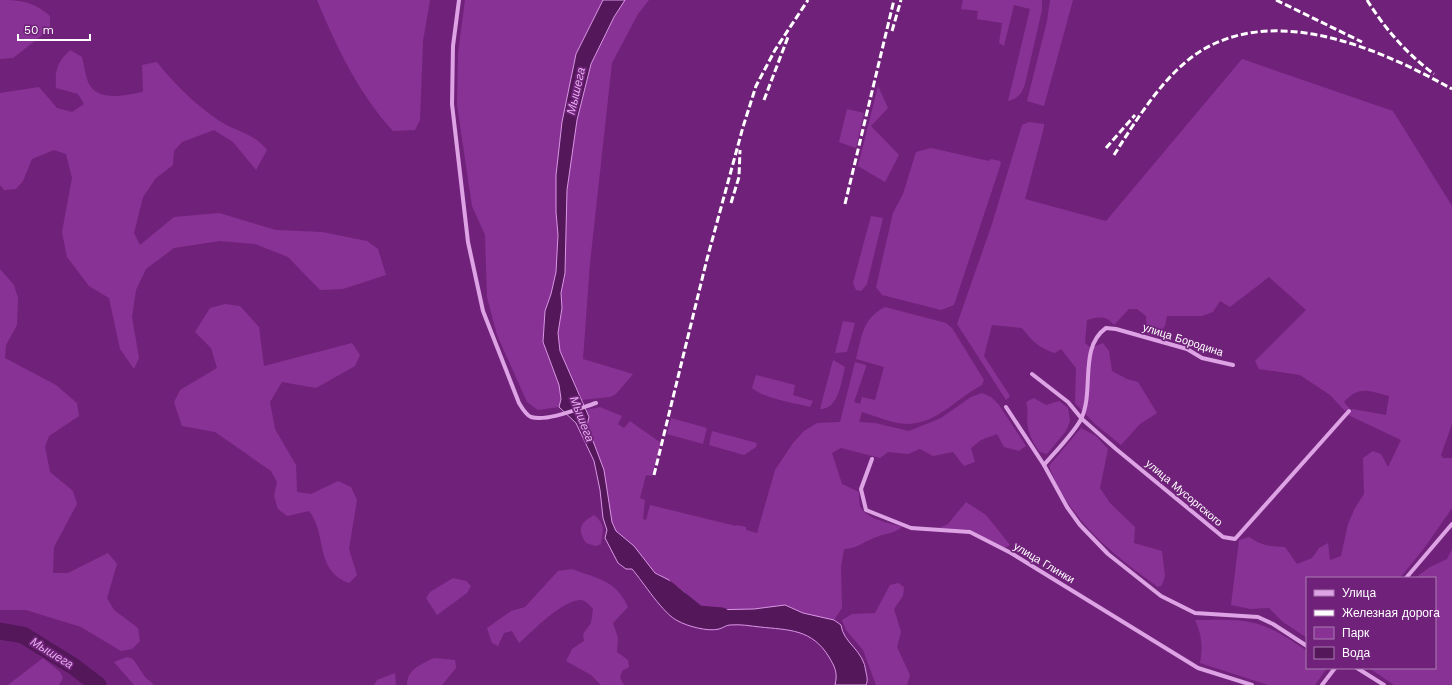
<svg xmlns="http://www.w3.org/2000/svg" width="1452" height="685" viewBox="0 0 1452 685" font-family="'Work Sans',sans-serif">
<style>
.green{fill:#893296}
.water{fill:#53175a;stroke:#db97e6}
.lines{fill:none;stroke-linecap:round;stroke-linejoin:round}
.river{stroke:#53175a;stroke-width:17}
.minor{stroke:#dda3e5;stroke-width:4}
.rail{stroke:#fff;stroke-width:3;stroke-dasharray:7 3;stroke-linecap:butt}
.labels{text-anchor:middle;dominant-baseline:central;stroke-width:3.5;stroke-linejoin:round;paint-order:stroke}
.street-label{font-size:11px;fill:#fff;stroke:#70227a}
.water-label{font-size:12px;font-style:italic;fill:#e5aeed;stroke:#70227a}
</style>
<rect width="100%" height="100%" fill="#70227a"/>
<g class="green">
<path d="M 0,0 C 22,0 33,2 50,16 L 50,29 L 13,58 L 0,59 Z"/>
<path d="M 317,0 L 430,0 L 423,41 L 420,120 L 415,130 L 393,131 C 359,94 336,46 317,0 Z"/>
<polygon points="465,0 603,0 576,54 562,122 556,175 556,212 558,235 556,272 551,294 545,311 543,342 559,385 561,399 559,407 538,410 527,402 497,335 487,297 485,235 472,206 457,105 458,53"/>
<polygon points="625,0 649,0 638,14 612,63 590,263 583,359 633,374 616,394 610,397 582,400 560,351 558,333 562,308 561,293 565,273 567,190 577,120 591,64 614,17"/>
<path d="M 963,0 L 1042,0 L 1042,10 L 1025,84 C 1022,94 1018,98 1008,101 L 1030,9 L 1014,5 L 1004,46 L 999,43 L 1002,23 L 977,19 L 978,11 L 961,9 Z"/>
<polygon points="1050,0 1073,0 1044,106 1027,101 1047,21"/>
<path d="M 70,50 L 82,57 C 84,65 85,74 88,82 C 97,103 126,95 143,92 L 142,65 L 157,62 C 174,84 195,104 218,120 C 236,132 252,132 267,150 L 256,170 L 233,142 L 214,130 L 182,142 L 174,151 L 173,165 L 156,178 L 143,197 L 134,233 L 140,245 L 174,217 L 219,213 L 276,230 L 322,232 L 367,241 L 378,249 L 386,275 L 343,289 L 320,290 L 288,257 L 255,244 L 220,241 L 174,248 L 146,269 L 136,290 L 132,317 L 139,358 L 134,369 L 120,349 L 109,298 L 89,286 L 67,257 L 62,232 L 72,178 L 66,154 L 54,150 L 32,159 L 23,181 L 16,189 L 4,190 L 0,185 L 0,93 L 39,87 L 57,108 L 72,112 L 84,104 L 78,94 L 56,88 C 55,69 57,63 70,50 Z"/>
<path d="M 1242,59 L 1393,111 L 1452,206 L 1452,424 L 1441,455 L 1443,458 L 1452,458 L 1452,508 L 1425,547 L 1400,578 L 1307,578 L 1307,638 L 1283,622 L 1269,608 L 1251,609 L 1231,605 L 1239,540 L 1249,537 C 1261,545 1271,547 1285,547 L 1297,564 L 1312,558 L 1319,548 L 1328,543 L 1330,560 L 1341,556 L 1348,524 L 1355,508 L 1364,494 L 1363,458 L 1373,451 L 1381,454 L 1388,467 L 1401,440 L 1348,415 L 1352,409 L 1386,415 L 1389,396 C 1369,391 1359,385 1344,402 L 1350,409 L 1345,411 L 1330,395 L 1300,375 L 1259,369 L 1255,361 L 1306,310 L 1269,277 L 1230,307 L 1220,301 L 1213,312 L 1202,316 L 1167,316 L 1165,326 L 1157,337 L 1147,334 L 1146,316 L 1137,309 L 1129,309 L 1114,325 C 1106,315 1098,317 1087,320 L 1085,343 L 1091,348 L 1103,343 L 1109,351 L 1112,371 L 1127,379 L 1138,382 L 1157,413 L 1140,424 L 1121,445 L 1095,424 L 1075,403 L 1076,368 L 1061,349 L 1055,353 C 1040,349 1031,340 1022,328 L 992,325 L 984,356 L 1010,396 L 1006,400 L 957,324 L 991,227 L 1022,125 L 1029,122 L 1044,124 L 1044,127 L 1025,199 L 1106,221 Z"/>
<polygon points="878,86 888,108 871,126 899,155 885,182 858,166"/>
<polygon points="847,109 864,113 856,148 839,142"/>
<polygon points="931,148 989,161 991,159 1000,161 1001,163 954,305 941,310 882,295 876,287 893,213 903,194 916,152"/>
<polygon points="871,216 883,218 867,284 861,291 856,290 853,283"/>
<polygon points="0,269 14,285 18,298 17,325 6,345 5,358 56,385 77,403 79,416 49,436 45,447 50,472 73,491 77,504 54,547 53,573 68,573 108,553 117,564 107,598 114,610 138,628 140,641 132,649 121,651 81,627 26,610 0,610"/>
<path d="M 225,304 L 240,306 L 259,327 L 264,366 L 352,343 L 360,355 L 355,366 L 316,388 L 282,382 L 270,402 L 275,429 L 296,465 L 297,492 L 311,494 L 338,481 L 351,487 L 357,500 L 349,549 L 357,575 L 349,583 C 314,570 328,535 309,511 L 287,516 L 278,509 L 274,496 L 277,482 L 271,471 L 215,432 L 182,426 L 174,402 L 180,390 L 217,368 L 211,348 L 195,332 L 210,308 Z"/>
<path d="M 885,307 L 946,323 L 952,328 L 984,380 L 982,385 C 960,396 941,419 916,423 C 899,427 879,417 862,412 L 859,422 L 875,423 L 909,431 L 941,418 L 971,397 L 982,393 L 991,397 L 999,405 L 1026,446 L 1019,451 L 1004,447 L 997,434 L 981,440 L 971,448 L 975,462 L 964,466 L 953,452 L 933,456 L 920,449 L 908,454 L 888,452 L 880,458 L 841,448 L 832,453 L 842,484 L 859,492 C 859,497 859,504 861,508 C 869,520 890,523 902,527 C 895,533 888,533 879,536 C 866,540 857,549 844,549 L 841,567 L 842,608 L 834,620 L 803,613 L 785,605 L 754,609 L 707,610 L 698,614 L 691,612 L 672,587 L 659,574 L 655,573 L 634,546 L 616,531 L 612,522 L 604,470 L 587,425 L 589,417 L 586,410 L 600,407 L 622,416 L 618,424 L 624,428 L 630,421 L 661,443 L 652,476 L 646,475 L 640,498 L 645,500 L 643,519 L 646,520 L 650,505 L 736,526 L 737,525 L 746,527 L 746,530 L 757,533 L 775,470 L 793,443 L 804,431 L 817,423 L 840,422 L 855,362 L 866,365 L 866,367 L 854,402 L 860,404 L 862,397 L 875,400 L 884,367 L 856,359 C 862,336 862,319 885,307 Z"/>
<polygon points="843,321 855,323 847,352 835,353"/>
<path d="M 833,360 L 845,367 C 841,382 839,409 820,409 Z"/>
<path d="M 756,375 L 795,385 L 793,395 L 813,401 L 810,407 C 792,402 767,400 752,388 Z"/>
<path d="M 1034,398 L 1046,405 L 1059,401 L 1068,408 L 1070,421 L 1066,431 L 1047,454 L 1040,452 C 1035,446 1030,437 1028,428 C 1026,419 1029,411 1026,402 Z"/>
<polygon points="671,418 707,428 703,444 667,434"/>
<path d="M 1081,428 L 1096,436 L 1108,449 L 1100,488 L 1110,503 L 1135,527 L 1134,543 L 1162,551 L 1165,576 L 1162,585 L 1158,587 C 1113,555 1069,520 1049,466 Z"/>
<polygon points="712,431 757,443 756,447 744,455 709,445"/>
<polygon points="966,502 986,515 1010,545 1004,548 971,530 939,528 948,524"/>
<path d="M 594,515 C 606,525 603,530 601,544 L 596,546 L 586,543 C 577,529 580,523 594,515 Z"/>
<polygon points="1452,549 1452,685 1394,685 1369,668 1435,668 1435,578 1415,578 1430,567 1447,559"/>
<path d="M 572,569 C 598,579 616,580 628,607 L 613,623 L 618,638 L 617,652 L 628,660 L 629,667 L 622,671 L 620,678 L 624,685 L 601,685 L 591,675 L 566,661 L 572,649 L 584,641 L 583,634 L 591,623 L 593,609 C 590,605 586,601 581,600 C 562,600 533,631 519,643 L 512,631 L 504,633 L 498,646 L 492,643 L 487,628 L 511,611 L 525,607 L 558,571 Z"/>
<polygon points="453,578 466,581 471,586 467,593 437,615 426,598 430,592"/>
<polygon points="898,583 904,587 903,596 894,609 901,632 897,647 910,675 907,685 876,685 863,650 846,630 842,620 852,614 875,613 890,585"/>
<path d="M 1195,620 C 1215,620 1238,618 1258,624 C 1275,629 1292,641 1307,651 L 1307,668 L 1327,668 L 1315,685 L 1268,685 L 1200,663 C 1203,648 1202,635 1195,620 Z"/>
<polygon points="127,657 133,659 145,677 154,685 134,685 114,662"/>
<polygon points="43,658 60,672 63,678 59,685 8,685"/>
<path d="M 434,658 L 455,660 L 456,668 L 442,685 L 407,685 C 407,669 422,664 434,658 Z"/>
<polygon points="395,673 396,685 374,685 377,680"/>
</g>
<path class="water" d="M 603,0 L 625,0 L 614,17 L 591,64 L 577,120 L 567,190 L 565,273 L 561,293 L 562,308 L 558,333 L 560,351 L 589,417 L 587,425 L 604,470 L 612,522 L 616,531 L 634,546 L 655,573 L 669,580 L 672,587 L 677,587 L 685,593 L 685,606 L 691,612 L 698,614 L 706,610 L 754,609 L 785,605 L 803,613 L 834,620 L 841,625 C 843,643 864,650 866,672 C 867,677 868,681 866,685 L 835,685 C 838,673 835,667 829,657 C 812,629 789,630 760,627 C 750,626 741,624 730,625 C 726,625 723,628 719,629 C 708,632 687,626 678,621 C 663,614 644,583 632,569 L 626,569 L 618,563 L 605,538 L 607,530 L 603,518 L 600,490 L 594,461 L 576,423 L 559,407 L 561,399 L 559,385 L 543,342 L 545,311 L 551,294 L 556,272 L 558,235 L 556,212 L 556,175 L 562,122 L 576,54 Z"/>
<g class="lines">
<g class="river">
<polyline points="667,589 698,614 722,616"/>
<polyline points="0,631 23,635 73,666 98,685"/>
</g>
<g class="minor">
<path d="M 459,0 L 453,46 L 452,104 L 468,242 L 483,311 L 519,403 C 522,408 526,415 531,417 C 547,422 580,408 596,403"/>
<polyline points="1032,374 1068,402 1082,419 1116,449 1223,537 1235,539 1349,411"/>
<polyline points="1006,407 1044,465 1067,507 1080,525 1108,554 1161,596 1195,613 1258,617 1273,624 1307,646"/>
<polyline points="872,459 861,489 866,510 911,528 970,532 1011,553 1198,668 1252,685"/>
<path d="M 1044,465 C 1054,453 1077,430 1082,417 C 1094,389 1079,347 1106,328 L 1116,329 L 1187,349 L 1202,358 L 1233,365"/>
<polyline points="1406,578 1452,524"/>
<polyline points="1357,668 1384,685"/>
<polyline points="1322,685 1335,668"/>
</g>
<g class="rail">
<polyline points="1276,0 1362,42"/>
<path d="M 1367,0 C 1385,29 1407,54 1434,74"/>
<polyline points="892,31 901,0"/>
<polyline points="764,100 788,37"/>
<polyline points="1106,148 1135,115"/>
<path d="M 1114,155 C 1137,119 1166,71 1204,49 C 1281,5 1382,50 1452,89"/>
<polyline points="731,203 739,177 740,150"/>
<polyline points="845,204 894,0"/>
<polyline points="654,475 707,259 743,127 756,86 775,50 808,0"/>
</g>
</g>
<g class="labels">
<g class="street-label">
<text transform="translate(1183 340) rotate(18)">улица Бородина</text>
<text transform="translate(1184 493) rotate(40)">улица Мусоргского</text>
<text transform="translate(1044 563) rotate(31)">улица Глинки</text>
</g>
<g class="water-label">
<text transform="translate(576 91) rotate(-77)">Мышега</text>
<text transform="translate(582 419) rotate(69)">Мышега</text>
<text transform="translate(52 653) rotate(32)">Мышега</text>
</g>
</g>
<rect x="1306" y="577" width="130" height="92" fill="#70227a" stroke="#a97aaf"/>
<rect x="1314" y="590" width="20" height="6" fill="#dda3e5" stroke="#a97aaf"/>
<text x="1342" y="597" font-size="12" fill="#ffffff">Улица</text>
<rect x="1314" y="610" width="20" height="6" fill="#ffffff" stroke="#a97aaf"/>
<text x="1342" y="617" font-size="12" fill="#ffffff">Железная дорога</text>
<rect x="1314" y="627" width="20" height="12" fill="#893296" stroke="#a97aaf"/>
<text x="1342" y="637" font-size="12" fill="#ffffff">Парк</text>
<rect x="1314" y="647" width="20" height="12" fill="#53175a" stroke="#a97aaf"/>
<text x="1342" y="657" font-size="12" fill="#ffffff">Вода</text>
<path d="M18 34v6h72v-6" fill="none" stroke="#ffffff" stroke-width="2"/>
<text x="24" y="34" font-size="12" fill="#ffffff" stroke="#70227a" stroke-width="3" paint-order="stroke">50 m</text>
</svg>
